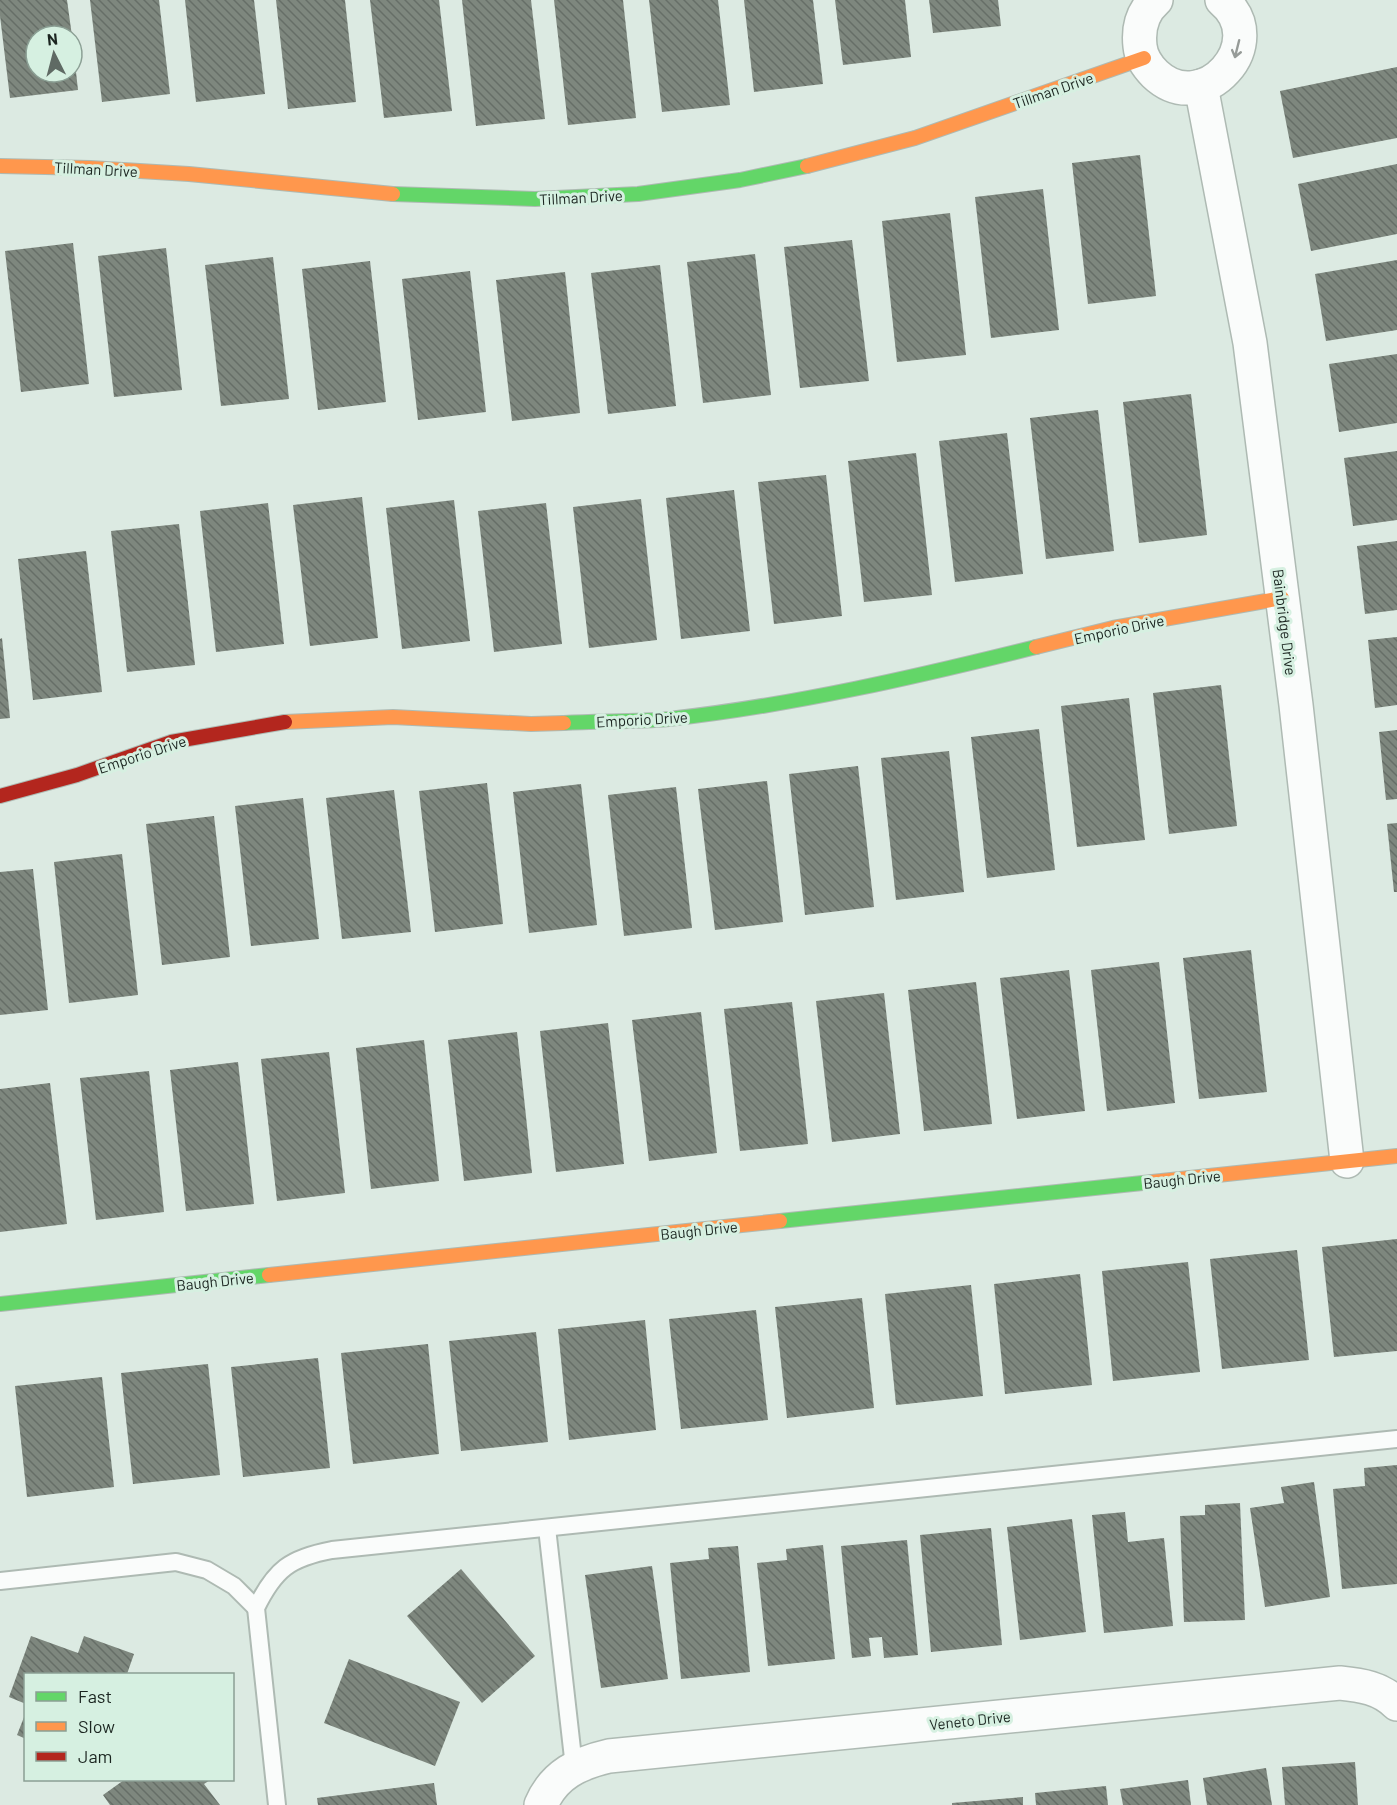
<svg xmlns="http://www.w3.org/2000/svg" width="1397" height="1805" viewBox="0 0 1397 1805" font-family="Barlow,sans-serif">
<style>
.building{fill:url(#building-back-hatch)}
.lines{fill:none;stroke-linecap:round;stroke-linejoin:round}
.lane-casing{stroke:#aebab3;stroke-width:20}
.street-casing{stroke:#aebab3;stroke-width:36}
.fast-casing{stroke:#aebab3;stroke-width:16}
.slow-casing{stroke:#aebab3;stroke-width:16}
.jam-casing{stroke:#aebab3;stroke-width:16}
.lane{stroke:#fafcfb;stroke-width:16}
.street{stroke:#fafcfb;stroke-width:33}
.fast{stroke:#63d668;stroke-width:14}
.slow{stroke:#ff974d;stroke-width:14}
.jam{stroke:#b3261e;stroke-width:14}
.oneway{stroke:#969b98}
.labels{text-anchor:middle;dominant-baseline:central;stroke-width:6;stroke-linejoin:round;paint-order:stroke}
.street-label{font-size:15px;fill:#1b2520;stroke:#d6f0e1}
</style>
<defs>
<pattern id="building-back-hatch" width="6" height="6" patternUnits="userSpaceOnUse" patternTransform="scale(1.5)"><rect width="6" height="6" fill="#7e877e"/><path d="M-1 5l2 2M0 0l6 6M5-1l2 2" fill="none" stroke="#666e67"/></pattern>
</defs>
<rect width="100%" height="100%" fill="#dceae2"/>
<g class="building">
<polygon points="0,0 67,0 72,36 36,36 36,72 72,72 72,54 74,54 78,90 10,98 0,16"/>
<polygon points="90,0 159,0 170,94 102,102"/>
<polygon points="185,0 254,0 265,94 196,102"/>
<polygon points="276,0 345,0 356,102 288,109"/>
<polygon points="370,0 439,0 452,111 384,118"/>
<polygon points="462,0 531,0 545,119 476,126"/>
<polygon points="554,0 623,0 636,118 568,125"/>
<polygon points="649,0 718,0 730,105 662,112"/>
<polygon points="744,0 813,0 823,84 754,92"/>
<polygon points="835,0 905,0 911,57 843,65"/>
<polygon points="929,0 998,0 1001,26 933,33"/>
<polygon points="1397,67 1397,138 1293,158 1280,91"/>
<polygon points="1140,155 1156,296 1088,304 1072,163"/>
<polygon points="1397,164 1397,234 1311,251 1298,184"/>
<polygon points="1043,189 1059,330 991,338 975,197"/>
<polygon points="950,213 966,355 897,362 882,221"/>
<polygon points="852,240 869,381 800,388 784,247"/>
<polygon points="73,243 89,384 21,392 5,251"/>
<polygon points="166,248 182,390 114,397 98,256"/>
<polygon points="755,254 771,395 703,403 687,262"/>
<polygon points="273,257 289,399 221,406 205,265"/>
<polygon points="1397,260 1397,330 1326,341 1315,274"/>
<polygon points="370,261 386,402 318,410 302,269"/>
<polygon points="660,265 676,406 608,414 591,273"/>
<polygon points="470,271 486,412 418,420 402,279"/>
<polygon points="565,272 580,413 512,421 496,280"/>
<polygon points="1397,354 1397,423 1339,432 1329,364"/>
<polygon points="1191,394 1207,535 1139,543 1123,402"/>
<polygon points="1098,410 1114,551 1046,559 1030,418"/>
<polygon points="1007,433 1023,574 955,582 939,441"/>
<polygon points="1397,451 1397,520 1353,526 1344,458"/>
<polygon points="916,453 932,595 864,602 848,461"/>
<polygon points="826,475 842,616 774,624 758,482"/>
<polygon points="734,490 750,631 681,639 666,498"/>
<polygon points="362,497 378,638 310,646 293,505"/>
<polygon points="641,499 657,640 589,648 573,507"/>
<polygon points="454,500 470,641 402,649 386,508"/>
<polygon points="268,503 284,644 216,652 200,511"/>
<polygon points="546,503 562,644 494,652 478,511"/>
<polygon points="179,524 195,665 127,672 111,531"/>
<polygon points="1397,541 1397,610 1365,614 1357,546"/>
<polygon points="86,551 102,692 33,700 18,559"/>
<polygon points="1397,637 1397,705 1375,708 1368,640"/>
<polygon points="2,638 10,718 0,719 0,639"/>
<polygon points="1221,685 1237,826 1169,834 1153,693"/>
<polygon points="1129,698 1145,840 1077,847 1061,706"/>
<polygon points="1039,729 1055,870 987,878 971,737"/>
<polygon points="1397,730 1397,799 1386,800 1379,732"/>
<polygon points="949,751 964,892 896,900 881,758"/>
<polygon points="858,766 874,907 805,915 789,774"/>
<polygon points="767,781 783,922 715,930 698,789"/>
<polygon points="487,783 503,924 435,932 419,791"/>
<polygon points="581,784 597,925 529,933 513,792"/>
<polygon points="676,787 692,928 624,936 608,795"/>
<polygon points="394,790 411,932 342,939 326,798"/>
<polygon points="303,798 319,939 251,946 235,806"/>
<polygon points="214,816 230,957 162,965 146,824"/>
<polygon points="1397,823 1397,892 1394,892 1387,824"/>
<polygon points="122,854 138,995 69,1003 54,862"/>
<polygon points="33,869 48,1010 0,1015 0,872"/>
<polygon points="1251,950 1267,1092 1199,1099 1183,958"/>
<polygon points="1159,962 1175,1103 1107,1111 1091,970"/>
<polygon points="1069,970 1085,1111 1017,1119 1000,978"/>
<polygon points="976,982 992,1124 924,1131 908,990"/>
<polygon points="884,993 900,1134 832,1142 816,1001"/>
<polygon points="792,1002 808,1144 740,1151 724,1009"/>
<polygon points="701,1012 717,1153 649,1161 632,1020"/>
<polygon points="608,1023 624,1164 556,1172 540,1031"/>
<polygon points="517,1032 532,1173 464,1181 448,1040"/>
<polygon points="424,1040 439,1181 371,1189 356,1048"/>
<polygon points="329,1052 345,1193 277,1201 261,1059"/>
<polygon points="238,1062 254,1204 186,1211 170,1070"/>
<polygon points="149,1071 164,1212 96,1220 80,1078"/>
<polygon points="50,1083 67,1224 0,1232 0,1089"/>
<polygon points="1397,1239 1397,1351 1334,1357 1322,1247"/>
<polygon points="1297,1250 1309,1360 1222,1369 1210,1259"/>
<polygon points="1188,1262 1200,1372 1113,1381 1102,1271"/>
<polygon points="1080,1274 1092,1385 1005,1394 994,1284"/>
<polygon points="971,1285 983,1396 896,1405 885,1294"/>
<polygon points="862,1298 874,1408 787,1418 775,1307"/>
<polygon points="756,1310 768,1420 681,1429 669,1319"/>
<polygon points="645,1320 656,1430 569,1440 558,1329"/>
<polygon points="536,1332 548,1442 461,1451 449,1341"/>
<polygon points="428,1344 439,1454 353,1464 341,1353"/>
<polygon points="318,1358 330,1468 243,1477 231,1367"/>
<polygon points="208,1364 220,1475 133,1484 121,1373"/>
<polygon points="102,1377 114,1487 27,1497 15,1386"/>
<polygon points="1397,1465 1397,1584 1342,1589 1333,1489 1365,1486 1364,1468"/>
<polygon points="1314,1482 1330,1597 1265,1607 1250,1508 1284,1503 1281,1487"/>
<polygon points="1240,1503 1245,1620 1184,1622 1180,1516 1205,1515 1205,1505"/>
<polygon points="1125,1512 1128,1542 1164,1538 1173,1626 1104,1633 1092,1515"/>
<polygon points="1072,1519 1086,1632 1020,1640 1007,1527"/>
<polygon points="991,1528 1002,1645 931,1652 920,1535"/>
<polygon points="907,1540 918,1655 884,1658 882,1637 869,1638 871,1656 852,1658 841,1546"/>
<polygon points="823,1545 835,1659 768,1666 757,1563 787,1560 786,1549"/>
<polygon points="738,1546 750,1672 681,1679 670,1563 709,1559 708,1548"/>
<polygon points="652,1566 668,1679 601,1688 585,1575"/>
<polygon points="461,1569 535,1656 482,1703 407,1616"/>
<polygon points="31,1636 78,1653 84,1636 134,1654 127,1674 26,1674 26,1704 9,1697"/>
<polygon points="349,1659 460,1702 435,1766 324,1723"/>
<polygon points="26,1712 26,1739 17,1735"/>
<polygon points="1355,1762 1358,1805 1285,1805 1282,1767"/>
<polygon points="1266,1768 1272,1805 1207,1805 1203,1778"/>
<polygon points="124,1780 210,1780 204,1784 220,1805 110,1805 103,1795"/>
<polygon points="1188,1780 1191,1805 1123,1805 1120,1789"/>
<polygon points="434,1783 437,1805 318,1805 317,1798"/>
<polygon points="1106,1786 1108,1805 1036,1805 1035,1793"/>
<polygon points="1023,1797 1023,1805 952,1805 952,1803"/>
</g>
<g class="lines">
<defs>
<g id="lane">
<polyline points="547,1528 574,1767"/>
<polyline points="0,1581 176,1562 207,1570 234,1586 256,1608"/>
<path d="M 277,1805 L 256,1608 C 275,1569 290,1558 332,1550 L 1397,1439"/>
</g>
<g id="street">
<path d="M 1156,0 C 1142,12 1138,28 1140,46 C 1141,57 1147,66 1155,74 C 1203,120 1273,42 1222,0"/>
<polyline points="1201,86 1250,343 1296,705 1347,1161"/>
<path d="M 541,1805 C 554,1774 579,1763 609,1756 L 1340,1683 C 1361,1685 1381,1688 1397,1704"/>
</g>
<g id="fast">
<polyline points="393,194 535,199 638,194 740,180 807,166"/>
<path d="M 564,723 C 599,721 635,722 669,719 C 794,705 915,677 1036,647"/>
<polyline points="780,1221 1152,1182"/>
<polyline points="0,1304 269,1275"/>
</g>
<g id="slow">
<polyline points="0,166 90,168 189,174 393,194"/>
<polyline points="807,166 915,138 1144,58"/>
<polyline points="1036,647 1113,628 1282,598"/>
<polyline points="285,722 393,717 531,724 564,723"/>
<polyline points="1152,1182 1397,1156"/>
<polyline points="269,1275 780,1221"/>
</g>
<polyline id="jam" points="0,796 77,775 171,742 285,722"/>
</defs>
<use href="#lane" class="lane-casing"/>
<use href="#street" class="street-casing"/>
<use href="#fast" class="fast-casing"/>
<use href="#slow" class="slow-casing"/>
<use href="#jam" class="jam-casing"/>
<use href="#lane" class="lane"/>
<use href="#street" class="street"/>
<use href="#fast" class="fast"/>
<use href="#slow" class="slow"/>
<use href="#jam" class="jam"/>
</g>
<defs><path id="oneway-shaft" d="M-6 0H5M1.5-3L5.5 0L1.5 3" fill="none" stroke-width="1.6" stroke-linecap="round" stroke-linejoin="round" transform="scale(1.5)"/></defs>
<use class="oneway" href="#oneway-shaft" transform="translate(1237 49) rotate(104)"/>
<g class="labels">
<g class="street-label">
<text transform="translate(1053 90) rotate(-19)">Tillman Drive</text>
<text transform="translate(96 169) rotate(3)">Tillman Drive</text>
<text transform="translate(581 197) rotate(-3)">Tillman Drive</text>
<text transform="translate(1285 622) rotate(83)">Bainbridge Drive</text>
<text transform="translate(1119 629) rotate(-12)">Emporio Drive</text>
<text transform="translate(642 719) rotate(-3)">Emporio Drive</text>
<text transform="translate(142 754) rotate(-18)">Emporio Drive</text>
<text transform="translate(1182 1179) rotate(-6)">Baugh Drive</text>
<text transform="translate(699 1230) rotate(-6)">Baugh Drive</text>
<text transform="translate(215 1281) rotate(-6)">Baugh Drive</text>
<text transform="translate(970 1720) rotate(-6)">Veneto Drive</text>
</g>
</g>
<rect x="24" y="1673" width="210" height="108" fill="#d6f0e1" stroke="#8b9f94" stroke-width="1.5"/>
<rect x="36" y="1692" width="30" height="9" fill="#63d668" stroke="#8b9f94" stroke-width="1.5"/>
<text x="78" y="1703" font-size="18" fill="#1b2520">Fast</text>
<rect x="36" y="1722" width="30" height="9" fill="#ff974d" stroke="#8b9f94" stroke-width="1.5"/>
<text x="78" y="1733" font-size="18" fill="#1b2520">Slow</text>
<rect x="36" y="1752" width="30" height="9" fill="#b3261e" stroke="#8b9f94" stroke-width="1.5"/>
<text x="78" y="1763" font-size="18" fill="#1b2520">Jam</text>
<g transform="translate(54 54) rotate(354)"><circle r="28" fill="#d6f0e1" stroke="#8b9f94" stroke-width="1.5"/>
<path d="M0-4.5L10 22L0 15L-10 22Z" fill="#5f6a64"/>
<text y="-9" font-size="16" font-weight="bold" text-anchor="middle" fill="#1b2520">N</text>
</g>
</svg>
